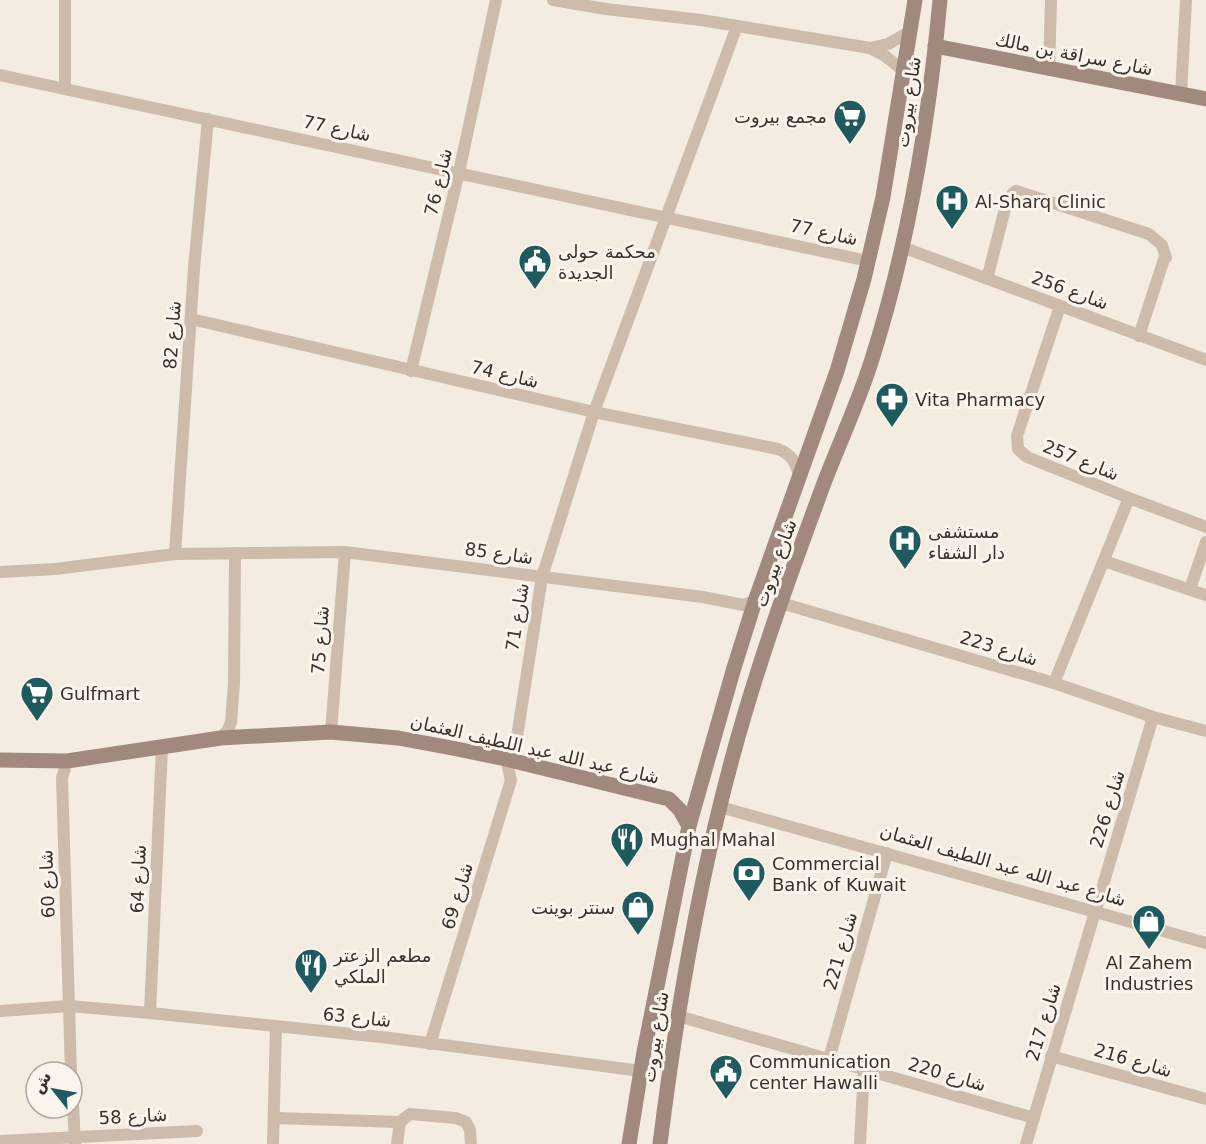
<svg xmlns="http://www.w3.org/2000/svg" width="1206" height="1144" viewBox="0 0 1206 1144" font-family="'DejaVu Sans','Noto Naskh Arabic',sans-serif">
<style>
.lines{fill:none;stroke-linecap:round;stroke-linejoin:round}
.street{stroke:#cdbbac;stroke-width:12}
.secondary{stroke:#a18a7d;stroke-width:15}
.labels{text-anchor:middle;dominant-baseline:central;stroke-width:6;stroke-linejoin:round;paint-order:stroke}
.street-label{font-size:18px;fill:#3b302b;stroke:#fbf5ee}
.poi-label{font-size:18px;fill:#3b302b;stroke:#fbf5ee;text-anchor:start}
</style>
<rect width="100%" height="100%" fill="#f4ebe1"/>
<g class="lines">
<g class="street">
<polyline points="65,0 65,89"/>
<polyline points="553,0 606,9 701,20 870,48 888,44 911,31"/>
<polyline points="870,48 885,56 904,71"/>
<polyline points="1049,70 1051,0"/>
<polyline points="0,75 868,261"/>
<polyline points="1181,95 1186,0"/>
<polyline points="902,247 1206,360"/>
<polyline points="987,279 1007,201 1012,194 1016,191 1149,234 1162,245 1166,258 1165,256 1139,336"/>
<polyline points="1060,306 1017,436 1018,449 1027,457 1129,498 1206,527"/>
<path d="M 191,319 L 594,412 L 778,449 C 791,454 795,461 799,475"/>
<polyline points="411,371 459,172 496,0"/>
<polyline points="175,554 194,268 208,119"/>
<polyline points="1104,561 1206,595"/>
<polyline points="0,572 55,569 175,554 345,552 703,597 743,605 755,601"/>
<polyline points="1190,589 1206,542"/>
<polyline points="781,603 1054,683 1153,717 1206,731"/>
<polyline points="1054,683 1129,498"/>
<polyline points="331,732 345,552"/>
<polyline points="221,738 228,730 231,722 234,683 235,553"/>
<polyline points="67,761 62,778 71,1072"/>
<polyline points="720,807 1206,943"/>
<polyline points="0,1011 69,1006 150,1013 390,1038 641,1071"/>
<polyline points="150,1013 162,747"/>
<polyline points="678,1016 1034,1118"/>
<polyline points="430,1044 511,780 506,759 516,743 542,577 594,412 737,26"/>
<polyline points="1051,1056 1206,1099"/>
<polyline points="829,1059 887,853"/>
<polyline points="72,1085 75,1144"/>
<polyline points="274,1118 400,1122"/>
<polyline points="0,1141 197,1131"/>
<polyline points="273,1144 276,1026"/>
<polyline points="397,1144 400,1122 410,1114 456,1118 466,1122 470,1130 471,1144"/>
<polyline points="860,1144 864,1069"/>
<polyline points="1026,1144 1153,717"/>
</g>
<g class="secondary">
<polyline points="935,46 1206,99"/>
<polyline points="0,760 67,761 221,738 331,732 398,738 452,748 506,759 669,799 680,810 689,826"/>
<polyline points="629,1144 644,1052 689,826 733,671 755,601 837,371 864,279 883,197 915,0"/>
<path d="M 660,1144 C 678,999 703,854 745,713 C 768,635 796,559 824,483 C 840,441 860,399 873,356 C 909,241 929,120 940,0"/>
</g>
</g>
<defs>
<symbol id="supermarket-pin" viewBox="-11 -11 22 30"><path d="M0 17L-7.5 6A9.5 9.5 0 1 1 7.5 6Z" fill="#1f5a5e" stroke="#fbf5ee"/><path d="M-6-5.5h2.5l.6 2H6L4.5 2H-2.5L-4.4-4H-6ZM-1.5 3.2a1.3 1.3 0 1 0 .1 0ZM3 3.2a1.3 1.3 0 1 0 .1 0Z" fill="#fff"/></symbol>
<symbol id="hospital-pin" viewBox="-11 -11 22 30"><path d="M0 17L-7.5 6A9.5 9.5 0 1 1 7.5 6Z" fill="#1f5a5e" stroke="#fbf5ee"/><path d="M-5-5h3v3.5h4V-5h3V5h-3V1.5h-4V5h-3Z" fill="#fff"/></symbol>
<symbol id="civic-pin" viewBox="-11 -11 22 30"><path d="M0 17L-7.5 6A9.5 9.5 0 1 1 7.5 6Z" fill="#1f5a5e" stroke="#fbf5ee"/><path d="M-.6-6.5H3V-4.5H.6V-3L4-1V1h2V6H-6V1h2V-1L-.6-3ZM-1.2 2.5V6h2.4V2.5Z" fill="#fff"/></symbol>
<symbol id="pharmacy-pin" viewBox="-11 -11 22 30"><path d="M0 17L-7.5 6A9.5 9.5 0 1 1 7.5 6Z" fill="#1f5a5e" stroke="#fbf5ee"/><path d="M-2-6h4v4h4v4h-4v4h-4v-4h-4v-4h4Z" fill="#fff"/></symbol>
<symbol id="restaurant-pin" viewBox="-11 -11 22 30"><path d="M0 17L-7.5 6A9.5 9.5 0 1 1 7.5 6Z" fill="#1f5a5e" stroke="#fbf5ee"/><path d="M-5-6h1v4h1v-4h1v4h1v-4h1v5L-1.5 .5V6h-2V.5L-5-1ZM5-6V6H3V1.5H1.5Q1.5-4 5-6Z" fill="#fff"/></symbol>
<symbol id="bank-pin" viewBox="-11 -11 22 30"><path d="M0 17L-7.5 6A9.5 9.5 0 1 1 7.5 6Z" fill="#1f5a5e" stroke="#fbf5ee"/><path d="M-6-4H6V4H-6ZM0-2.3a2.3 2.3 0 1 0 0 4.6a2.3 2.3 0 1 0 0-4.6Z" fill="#fff"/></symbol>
<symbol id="shop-pin" viewBox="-11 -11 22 30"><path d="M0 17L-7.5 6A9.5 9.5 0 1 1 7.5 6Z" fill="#1f5a5e" stroke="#fbf5ee"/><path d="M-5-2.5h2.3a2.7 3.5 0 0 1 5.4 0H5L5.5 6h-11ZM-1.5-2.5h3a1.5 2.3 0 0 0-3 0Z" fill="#fff"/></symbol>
</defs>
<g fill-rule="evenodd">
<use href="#supermarket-pin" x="831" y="97" width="38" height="52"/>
<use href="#hospital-pin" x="933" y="182" width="38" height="52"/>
<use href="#civic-pin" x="516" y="242" width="38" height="52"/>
<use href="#pharmacy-pin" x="873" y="380" width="38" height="52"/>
<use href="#hospital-pin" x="886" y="522" width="38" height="52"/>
<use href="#supermarket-pin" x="18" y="674" width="38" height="52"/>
<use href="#restaurant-pin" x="608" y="820" width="38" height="52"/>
<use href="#bank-pin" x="730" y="854" width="38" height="52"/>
<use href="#shop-pin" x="619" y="888" width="38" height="52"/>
<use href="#shop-pin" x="1130" y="902" width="38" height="52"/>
<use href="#restaurant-pin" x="292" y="946" width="38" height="52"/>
<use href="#civic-pin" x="707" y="1052" width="38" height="52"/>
</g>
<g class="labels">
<g class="street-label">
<text transform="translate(1074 54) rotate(11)">شارع سراقة بن مالك</text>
<text transform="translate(908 102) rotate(-82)">شارع بيروت</text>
<text transform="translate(337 128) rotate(12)">شارع 77</text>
<text transform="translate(438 182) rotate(-77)">شارع 76</text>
<text transform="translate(824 232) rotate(12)">شارع 77</text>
<text transform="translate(1070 290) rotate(20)">شارع 256</text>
<text transform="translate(172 335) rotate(-86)">شارع 82</text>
<text transform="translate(505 374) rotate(13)">شارع 74</text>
<text transform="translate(1081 460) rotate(22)">شارع 257</text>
<text transform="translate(499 553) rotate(8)">شارع 85</text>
<text transform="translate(775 563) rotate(-70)">شارع بيروت</text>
<text transform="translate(517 617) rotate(-81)">شارع 71</text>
<text transform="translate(320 640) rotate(-86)">شارع 75</text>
<text transform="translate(999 648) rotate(17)">شارع 223</text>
<text transform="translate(535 749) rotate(13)">شارع عبد الله عبد اللطيف العثمان</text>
<text transform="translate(1107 809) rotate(-73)">شارع 226</text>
<text transform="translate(1003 865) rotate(16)">شارع عبد الله عبد اللطيف العثمان</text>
<text transform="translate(138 879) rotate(-88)">شارع 64</text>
<text transform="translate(47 884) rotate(-92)">شارع 60</text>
<text transform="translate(457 896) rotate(-73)">شارع 69</text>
<text transform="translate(840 951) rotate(-74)">شارع 221</text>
<text transform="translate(357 1017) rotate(6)">شارع 63</text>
<text transform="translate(1043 1022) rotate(-73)">شارع 217</text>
<text transform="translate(655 1037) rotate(-81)">شارع بيروت</text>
<text transform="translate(1133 1060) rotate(16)">شارع 216</text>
<text transform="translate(947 1074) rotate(16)">شارع 220</text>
<text transform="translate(133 1116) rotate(-3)">شارع 58</text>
</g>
<g class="poi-label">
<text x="827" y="116" text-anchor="end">مجمع بيروت</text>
<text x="975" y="201">Al-Sharq Clinic</text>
<text x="558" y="251">محكمة حولى<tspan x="558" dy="21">الجديدة</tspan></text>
<text x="915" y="399">Vita Pharmacy</text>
<text x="928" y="531">مستشفى<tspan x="928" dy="21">دار الشفاء</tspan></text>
<text x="60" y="693">Gulfmart</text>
<text x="650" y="839">Mughal Mahal</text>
<text x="772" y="863">Commercial<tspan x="772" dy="21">Bank of Kuwait</tspan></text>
<text x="615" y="907" text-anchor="end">سنتر بوينت</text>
<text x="334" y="955">مطعم الزعتر<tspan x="334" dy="21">الملكي</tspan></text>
<text x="1149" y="962" text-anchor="middle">Al Zahem<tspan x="1149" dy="21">Industries</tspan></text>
<text x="749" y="1061">Communication<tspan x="749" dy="21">center Hawalli</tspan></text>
</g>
</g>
<g transform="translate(54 1090) rotate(301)"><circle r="28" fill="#fbf5ee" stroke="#aea6a0" stroke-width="1.5"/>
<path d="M0-4.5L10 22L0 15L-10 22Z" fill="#1f5a5e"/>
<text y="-9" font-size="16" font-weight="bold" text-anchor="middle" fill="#3b302b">ش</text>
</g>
</svg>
